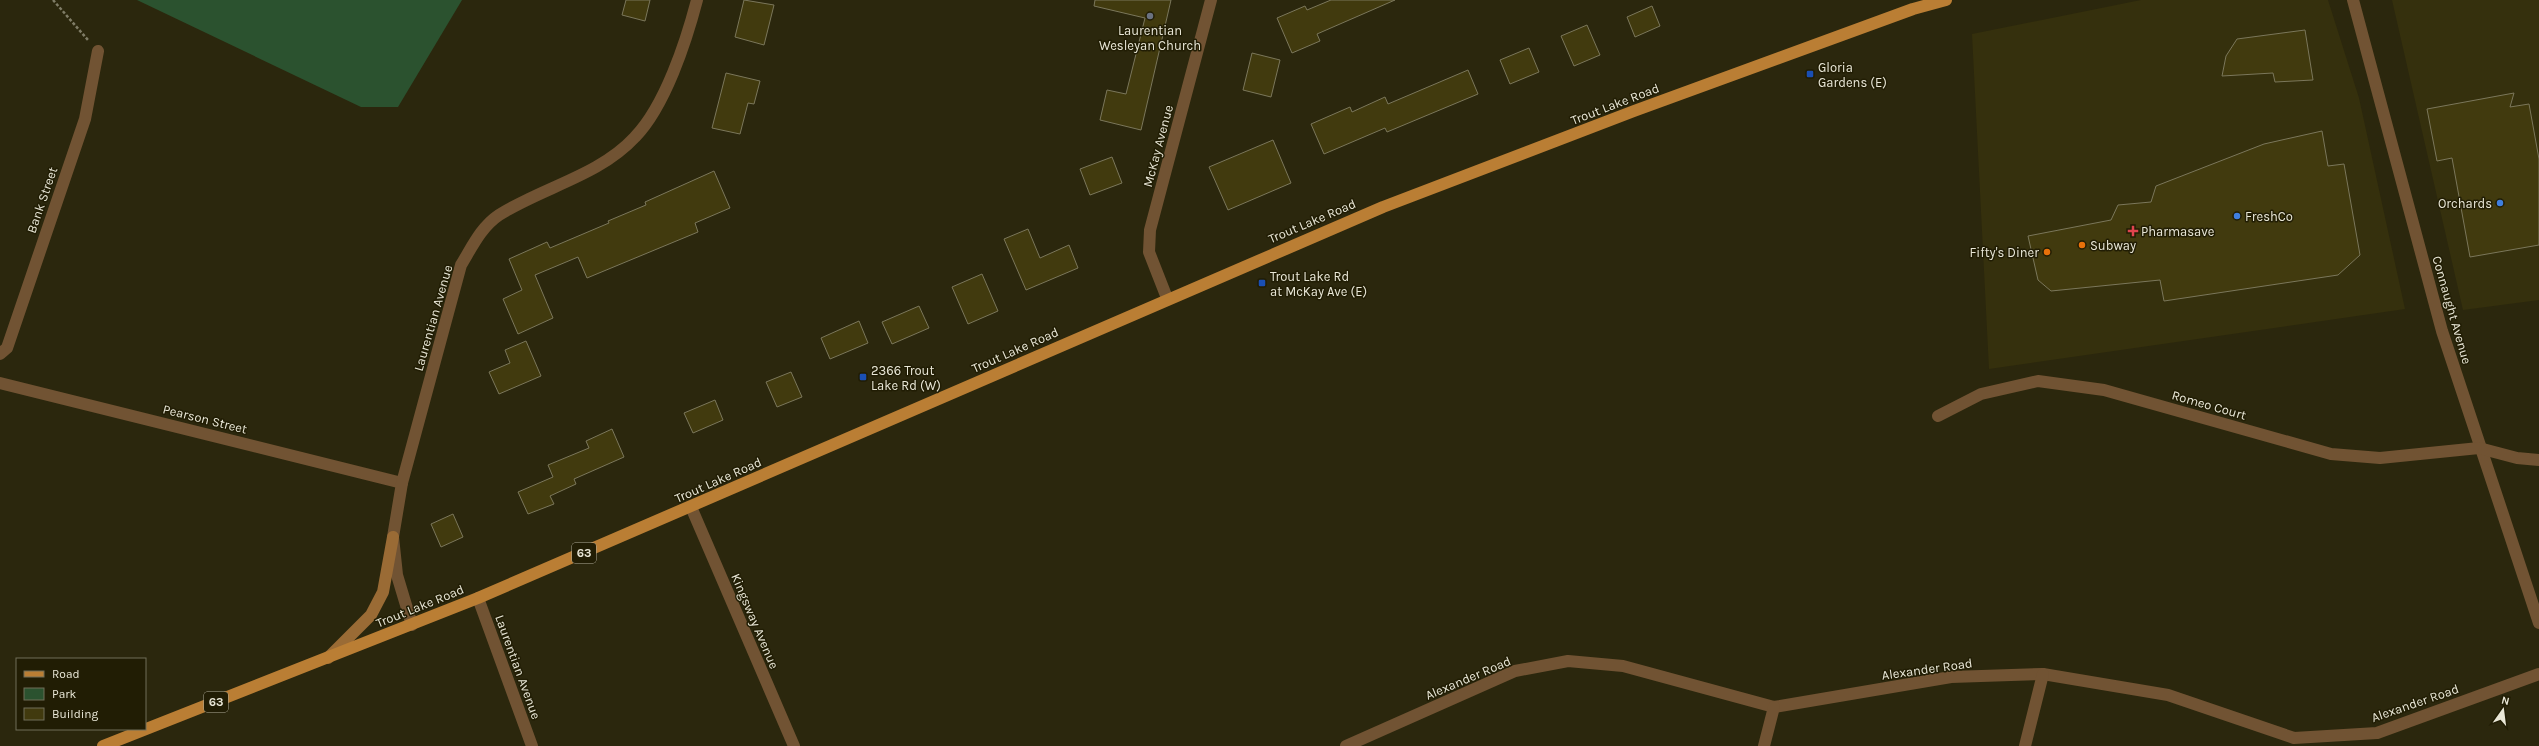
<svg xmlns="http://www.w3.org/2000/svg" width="2539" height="746" viewBox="0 0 2539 746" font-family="Karla,sans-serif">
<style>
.built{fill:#35300d}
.green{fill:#2b522f}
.building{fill:#413a0e;stroke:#7b775b}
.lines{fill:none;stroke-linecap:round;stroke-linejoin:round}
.path{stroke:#7f7c66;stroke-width:2.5;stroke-dasharray:3 2;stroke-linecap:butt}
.street{stroke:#715333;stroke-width:12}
.secondary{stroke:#9a6b35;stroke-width:12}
.primary{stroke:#ba7e34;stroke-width:12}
.worship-dot{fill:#6b7280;stroke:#211d04;stroke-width:1.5}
.transit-dot{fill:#1a4fb4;stroke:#211d04;stroke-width:1.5}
.shop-dot{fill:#3f7fe0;stroke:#211d04;stroke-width:1.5}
.health-dot{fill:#e0444e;stroke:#211d04;stroke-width:1.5}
.food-dot{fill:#e8710a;stroke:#211d04;stroke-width:1.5}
.labels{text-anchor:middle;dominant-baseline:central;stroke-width:3;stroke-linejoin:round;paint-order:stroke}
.shield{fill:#211d04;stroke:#adaa98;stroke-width:1}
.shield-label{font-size:12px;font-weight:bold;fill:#e9e7d7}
.poi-label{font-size:13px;fill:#e9e7d7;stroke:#211d04;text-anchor:start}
.street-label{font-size:13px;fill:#e9e7d7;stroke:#211d04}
</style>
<rect width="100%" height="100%" fill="#2b270d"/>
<g class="built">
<polygon points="2141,0 2328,0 2359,98 2405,309 1989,369 1972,34"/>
<polygon points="2392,0 2539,0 2539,300 2463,310"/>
</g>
<polygon class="green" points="137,0 462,0 398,107 361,107"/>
<g class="building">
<polygon points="626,0 650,0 645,21 622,15"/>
<polygon points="744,0 774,5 764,45 735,37"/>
<polygon points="1095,0 1171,0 1141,130 1100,120 1107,90 1126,94 1145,18 1094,6"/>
<polygon points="1331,0 1395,0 1317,34 1320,41 1292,53 1277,18 1305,6 1307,10"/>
<polygon points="1652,6 1660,26 1635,37 1627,17"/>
<polygon points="1587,25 1600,55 1574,66 1561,36"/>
<polygon points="2305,30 2313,80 2275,82 2273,73 2222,76 2226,56 2237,39"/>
<polygon points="1529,48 1539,72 1510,84 1500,60"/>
<polygon points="1252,53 1280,60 1271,97 1243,90"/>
<polygon points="1468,70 1478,94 1387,132 1385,128 1324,154 1311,124 1350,107 1352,112 1385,97 1388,104"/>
<polygon points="726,73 760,81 754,104 748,103 740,134 712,128"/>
<polygon points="2514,93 2510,107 2529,104 2539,159 2539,245 2470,257 2452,158 2437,161 2427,109"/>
<polygon points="2322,131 2328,166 2344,164 2360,255 2338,275 2164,301 2160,280 2051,291 2038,280 2028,236 2111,220 2118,205 2151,202 2156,186 2264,144"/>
<polygon points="1273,140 1291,183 1228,210 1209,167"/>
<polygon points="1112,157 1122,183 1090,195 1080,169"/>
<polygon points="714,171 730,208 695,223 698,232 587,278 578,257 535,275 553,318 518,334 503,299 522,290 509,259 547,242 550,248 609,223 608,221 646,205 645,202"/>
<polygon points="1028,229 1040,258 1069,245 1078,268 1026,290 1004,239"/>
<polygon points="982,274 998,311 968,324 952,287"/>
<polygon points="919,306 929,328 892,344 882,322"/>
<polygon points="859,321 868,343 830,359 821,338"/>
<polygon points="526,341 541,376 499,394 489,372 510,363 505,350"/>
<polygon points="791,372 802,397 777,407 766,382"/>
<polygon points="715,400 723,420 693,433 684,413"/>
<polygon points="612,429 624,457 574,479 576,484 550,496 554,504 528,514 518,492 553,477 548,465 589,448 586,441"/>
<polygon points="453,514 463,537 441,547 431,524"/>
</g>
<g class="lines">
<polyline class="path" points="53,0 88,40"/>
<g class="street">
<polyline points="2353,0 2442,331 2539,623"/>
<polyline points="1167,298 1149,252 1150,230 1211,0"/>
<polyline points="0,354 7,348 85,119 98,51"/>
<polyline points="0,383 402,483"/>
<polyline points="1938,416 1981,394 2038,381 2104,390 2331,454 2380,458 2479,448 2517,458 2539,460"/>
<polyline points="691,507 794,746"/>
<polyline points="478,598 532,746"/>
<path d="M 412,625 L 397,575 L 393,537 L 402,483 L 461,265 C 472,247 481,227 499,215 C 543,187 599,176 635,137 C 665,106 686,42 697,0"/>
<polyline points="1346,746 1515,671 1568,661 1623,666 1774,707 1951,677 2043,674 2168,695 2294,738 2377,733 2539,674"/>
<polyline points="1764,746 1774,707"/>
<polyline points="2025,746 2043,674"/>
</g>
<polyline class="secondary" points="328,658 371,615 383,592 393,537"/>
<polyline class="primary" points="103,746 478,598 1383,207 1634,111 1913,9 1946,0"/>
</g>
<circle class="worship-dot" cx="1150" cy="16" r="4"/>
<g class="transit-dot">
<rect x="1806" y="70" width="8" height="8" rx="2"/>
<rect x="1258" y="279" width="8" height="8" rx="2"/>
<rect x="859" y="373" width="8" height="8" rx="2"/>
</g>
<g class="shop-dot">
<circle cx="2500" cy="203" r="4"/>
<circle cx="2237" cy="216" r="4"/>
</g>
<path class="health-dot" d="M2131 225h4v4h4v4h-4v4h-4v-4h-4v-4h4z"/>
<g class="food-dot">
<circle cx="2082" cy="245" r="4"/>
<circle cx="2047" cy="252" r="4"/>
</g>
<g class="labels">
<g class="shield">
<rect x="572" y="543" width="24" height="20" rx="3"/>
<rect x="204" y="692" width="24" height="20" rx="3"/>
</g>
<g class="shield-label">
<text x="584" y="553">63</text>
<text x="216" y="702">63</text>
</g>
<g class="poi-label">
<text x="1150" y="30" text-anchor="middle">Laurentian<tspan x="1150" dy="15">Wesleyan Church</tspan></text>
<text x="1818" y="67">Gloria<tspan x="1818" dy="15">Gardens (E)</tspan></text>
<text x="2492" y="203" text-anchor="end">Orchards</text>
<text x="2245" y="216">FreshCo</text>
<text x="2141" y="231">Pharmasave</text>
<text x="2090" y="245">Subway</text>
<text x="2039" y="252" text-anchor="end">Fifty's Diner</text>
<text x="1270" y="276">Trout Lake Rd<tspan x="1270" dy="15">at McKay Ave (E)</tspan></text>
<text x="871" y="370">2366 Trout<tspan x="871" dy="15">Lake Rd (W)</tspan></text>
</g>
<g class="street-label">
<text transform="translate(1615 104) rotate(-21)">Trout Lake Road</text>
<text transform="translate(1158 146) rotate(-75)">McKay Avenue</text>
<text transform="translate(42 200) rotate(-71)">Bank Street</text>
<text transform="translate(1312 221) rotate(-23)">Trout Lake Road</text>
<text transform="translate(2452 310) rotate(74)">Connaught Avenue</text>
<text transform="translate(433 318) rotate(-74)">Laurentian Avenue</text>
<text transform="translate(1015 350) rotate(-24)">Trout Lake Road</text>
<text transform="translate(2209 405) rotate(16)">Romeo Court</text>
<text transform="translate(205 419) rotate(14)">Pearson Street</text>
<text transform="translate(718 480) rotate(-24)">Trout Lake Road</text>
<text transform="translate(420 606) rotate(-22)">Trout Lake Road</text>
<text transform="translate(755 621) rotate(67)">Kingsway Avenue</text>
<text transform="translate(518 667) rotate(70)">Laurentian Avenue</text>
<text transform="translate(1927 669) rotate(-8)">Alexander Road</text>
<text transform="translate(1468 678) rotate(-23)">Alexander Road</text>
<text transform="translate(2415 703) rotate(-19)">Alexander Road</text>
</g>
</g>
<rect x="16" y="658" width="130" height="72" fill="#211d04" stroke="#716e58"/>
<rect x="24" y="671" width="20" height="6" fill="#ba7e34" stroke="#716e58"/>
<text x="52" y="678" font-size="12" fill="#e9e7d7">Road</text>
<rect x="24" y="688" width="20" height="12" fill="#2b522f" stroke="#716e58"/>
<text x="52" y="698" font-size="12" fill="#e9e7d7">Park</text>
<rect x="24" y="708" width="20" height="12" fill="#413a0e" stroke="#716e58"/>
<text x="52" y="718" font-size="12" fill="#e9e7d7">Building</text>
<g transform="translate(2503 710) rotate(14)" stroke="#211d04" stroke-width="3" paint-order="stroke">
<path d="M0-3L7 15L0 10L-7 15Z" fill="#e9e7d7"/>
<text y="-6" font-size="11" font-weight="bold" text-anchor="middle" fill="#e9e7d7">N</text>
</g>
</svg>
